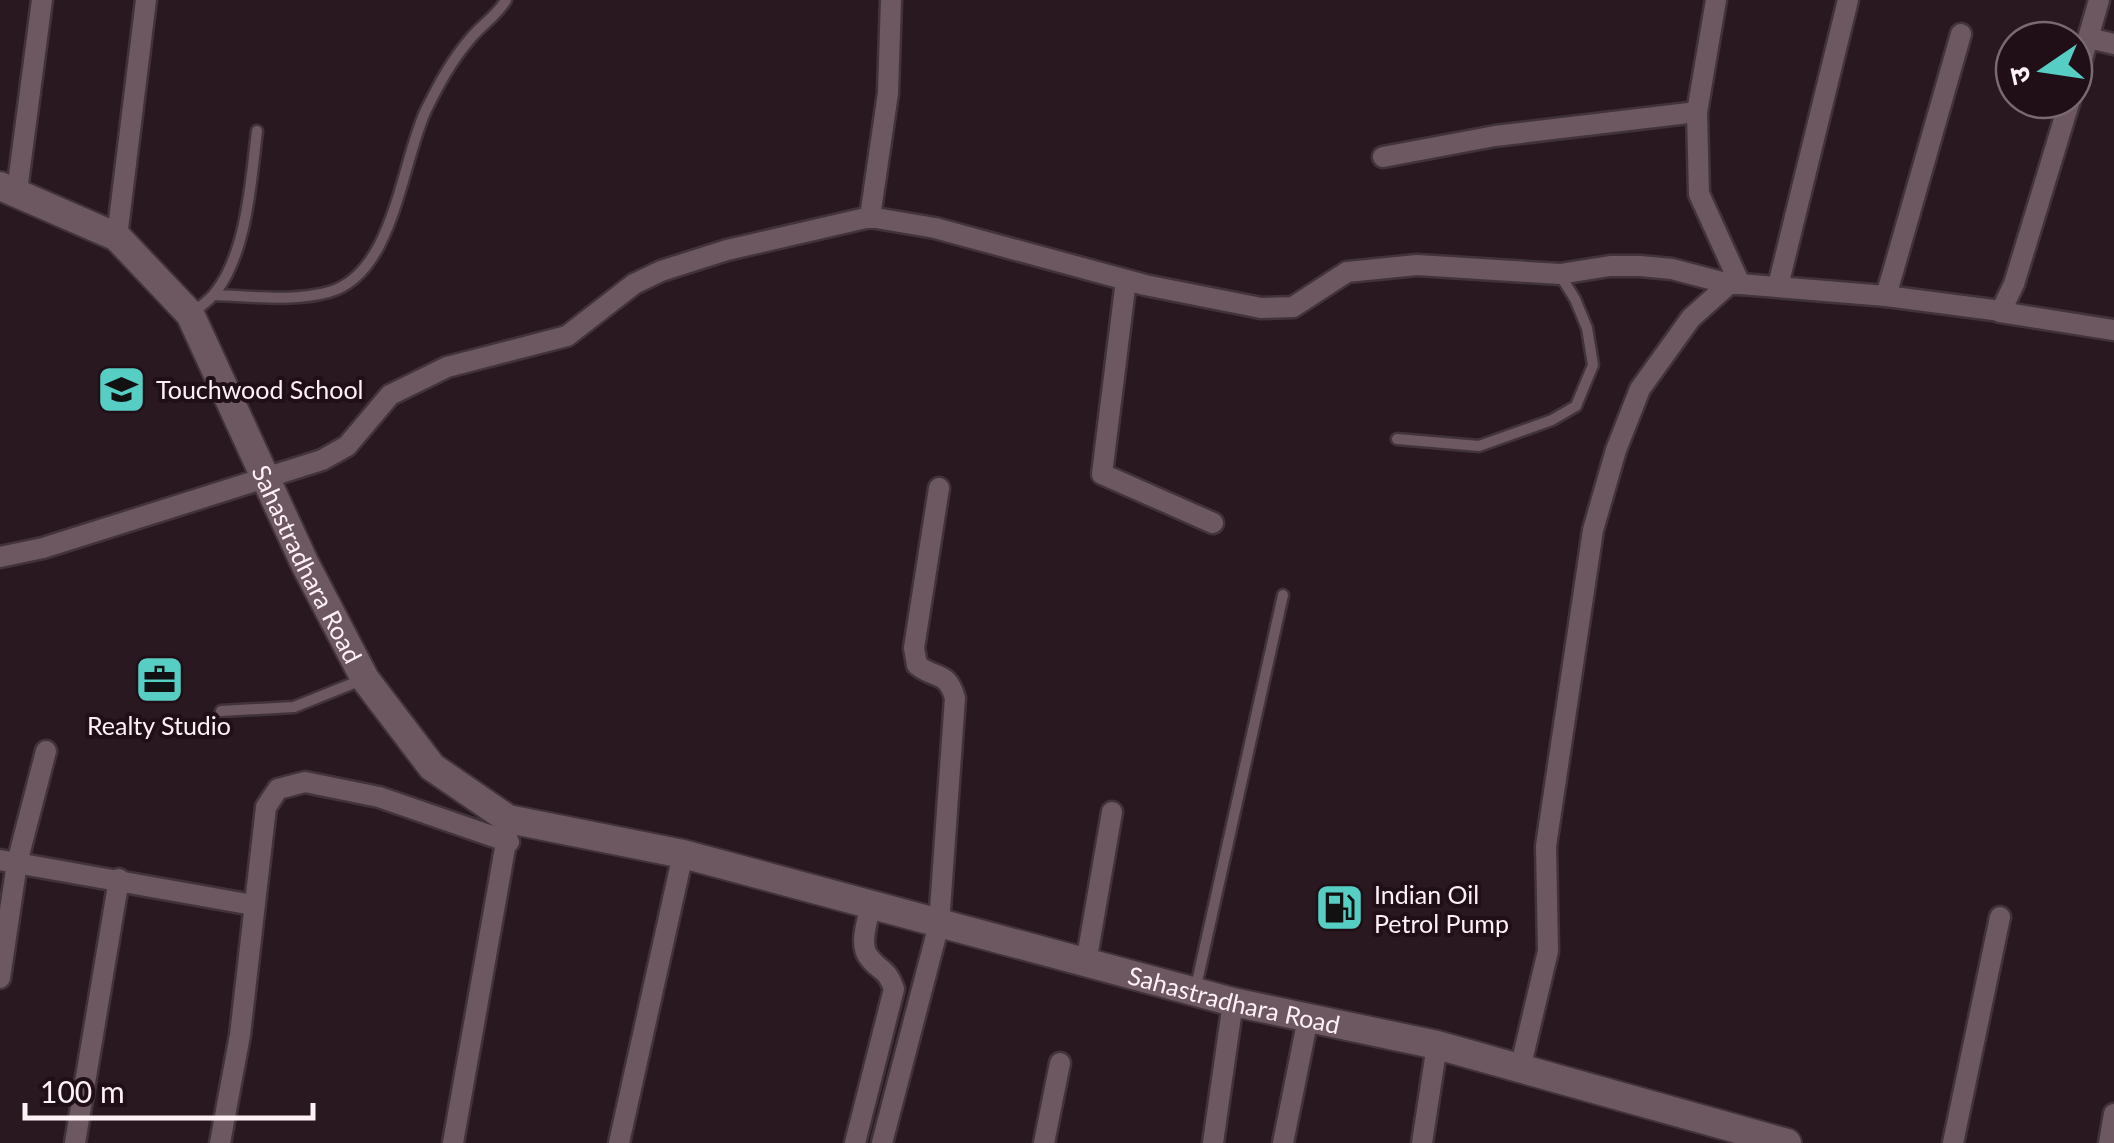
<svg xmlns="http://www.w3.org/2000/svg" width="2114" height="1143" viewBox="0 0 2114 1143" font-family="Lato,'Noto Sans Devanagari',sans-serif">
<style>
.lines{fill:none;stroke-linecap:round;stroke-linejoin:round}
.lane-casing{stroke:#413339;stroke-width:15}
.street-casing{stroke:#413339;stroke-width:25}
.secondary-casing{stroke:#413339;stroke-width:32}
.lane{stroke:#6d5761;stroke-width:10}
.street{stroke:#6d5761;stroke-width:20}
.secondary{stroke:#6d5761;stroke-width:28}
.labels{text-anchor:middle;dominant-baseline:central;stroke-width:8;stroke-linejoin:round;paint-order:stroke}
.poi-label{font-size:25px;fill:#fef1f6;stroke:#200f17;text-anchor:start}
.street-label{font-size:25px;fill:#fef1f6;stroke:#200f17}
</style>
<rect width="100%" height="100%" fill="#2a1820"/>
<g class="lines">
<defs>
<g id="lane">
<path d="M 214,295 C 251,296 293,302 329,292 C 394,274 401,163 426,110 C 439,84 451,61 470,39 C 481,25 497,16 506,0"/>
<path d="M 191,314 C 199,307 209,301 215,293 C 247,253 251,180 257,131"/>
<polyline points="1397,439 1479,446 1552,420 1576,406 1593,365 1587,328 1575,299 1560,275"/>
<polyline points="221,711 294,707 364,679"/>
<polyline points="1195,991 1283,595"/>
</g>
<g id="street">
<polyline points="2089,38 2114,44"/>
<polyline points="2074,87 2099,0"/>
<polyline points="1383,157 1495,136 1697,112"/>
<polyline points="17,191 42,0"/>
<polyline points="870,217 888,93 891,0"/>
<polyline points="117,237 146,0"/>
<polyline points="1126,280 1102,474 1213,523"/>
<polyline points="1740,284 1886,296 2001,311 2014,284 2070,100"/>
<polyline points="1778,286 1848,0"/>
<polyline points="1886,296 1961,34"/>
<polyline points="2000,312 2114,330"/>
<polyline points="0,557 43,548 322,460 347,446 390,395 447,367 567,336 634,284 661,271 727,250 870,217 935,228 1145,285 1261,308 1293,307 1347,272 1417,265 1560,274 1610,266 1640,266 1672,269 1729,284"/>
<polyline points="0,860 253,905"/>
<polyline points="1086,963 1112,812"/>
<polyline points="0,978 17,863 46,751"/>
<polyline points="1520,1069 1548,951 1546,846 1593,530 1616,450 1640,389 1691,318 1729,284 1740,284 1699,194 1697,112 1716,0"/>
<polyline points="75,1143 119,879"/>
<polyline points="220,1143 240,1035 266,807 278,789 305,782 379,797 509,842"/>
<polyline points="453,1143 508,831"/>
<polyline points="619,1143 683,854"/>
<path d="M 855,1143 L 894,989 C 886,966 879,972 868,956 C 859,943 868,919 871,905"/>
<path d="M 882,1143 L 939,924 L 955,698 C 947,670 936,680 917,665 L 914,648 L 939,488"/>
<polyline points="1044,1143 1060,1063"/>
<polyline points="1213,1143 1233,1002"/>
<polyline points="1283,1143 1308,1018"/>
<polyline points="1422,1143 1437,1045"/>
<polyline points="1953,1143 2000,917"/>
<polyline points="2109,1143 2114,1114"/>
</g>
<g id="secondary">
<path id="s1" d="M 0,186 L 117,237 L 190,314 L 305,564 L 365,679 L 432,767 L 508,819 L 683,854 L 1233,1002 L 1437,1045 L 1787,1143"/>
</g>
</defs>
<use href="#lane" class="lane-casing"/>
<use href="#street" class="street-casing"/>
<use href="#secondary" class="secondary-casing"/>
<use href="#lane" class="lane"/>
<use href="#street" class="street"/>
<use href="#secondary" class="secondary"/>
</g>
<defs>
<symbol id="school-square" viewBox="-11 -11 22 22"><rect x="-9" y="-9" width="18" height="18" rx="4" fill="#56cec4" stroke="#200f17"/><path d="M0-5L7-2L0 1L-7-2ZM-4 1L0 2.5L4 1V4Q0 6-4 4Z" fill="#111"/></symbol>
<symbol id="office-square" viewBox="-11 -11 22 22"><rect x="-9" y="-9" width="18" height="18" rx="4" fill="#56cec4" stroke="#200f17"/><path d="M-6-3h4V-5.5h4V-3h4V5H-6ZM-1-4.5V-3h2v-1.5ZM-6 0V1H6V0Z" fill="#111"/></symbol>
<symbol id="fuel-square" viewBox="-11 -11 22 22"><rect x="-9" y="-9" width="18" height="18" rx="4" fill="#56cec4" stroke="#200f17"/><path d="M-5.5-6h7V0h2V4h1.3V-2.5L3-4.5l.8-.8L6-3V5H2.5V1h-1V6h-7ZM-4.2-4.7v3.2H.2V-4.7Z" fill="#111"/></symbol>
</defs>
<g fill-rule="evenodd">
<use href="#school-square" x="94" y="362" width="55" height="55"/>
<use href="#office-square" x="132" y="652" width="55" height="55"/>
<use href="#fuel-square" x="1312" y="880" width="55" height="55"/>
</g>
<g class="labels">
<g class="poi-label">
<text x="156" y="389">Touchwood School</text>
<text x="159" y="725" text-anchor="middle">Realty Studio</text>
<text x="1374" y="894">Indian Oil<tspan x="1374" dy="29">Petrol Pump</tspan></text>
</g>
<g class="street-label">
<text stroke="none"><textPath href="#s1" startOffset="510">Sahastradhara Road</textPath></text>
<text stroke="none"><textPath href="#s1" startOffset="1590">Sahastradhara Road</textPath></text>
</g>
</g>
<g transform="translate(2044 70) rotate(257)"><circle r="48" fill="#200f17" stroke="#796970" stroke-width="2.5"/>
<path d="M0-8L18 38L0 25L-18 38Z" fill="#56cec4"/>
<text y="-15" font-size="28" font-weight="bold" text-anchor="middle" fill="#fef1f6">उ</text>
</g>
<path d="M25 1103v15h288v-15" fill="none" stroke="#fef1f6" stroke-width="5"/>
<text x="40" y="1103" font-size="30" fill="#fef1f6" stroke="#200f17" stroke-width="8" paint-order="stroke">100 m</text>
</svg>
